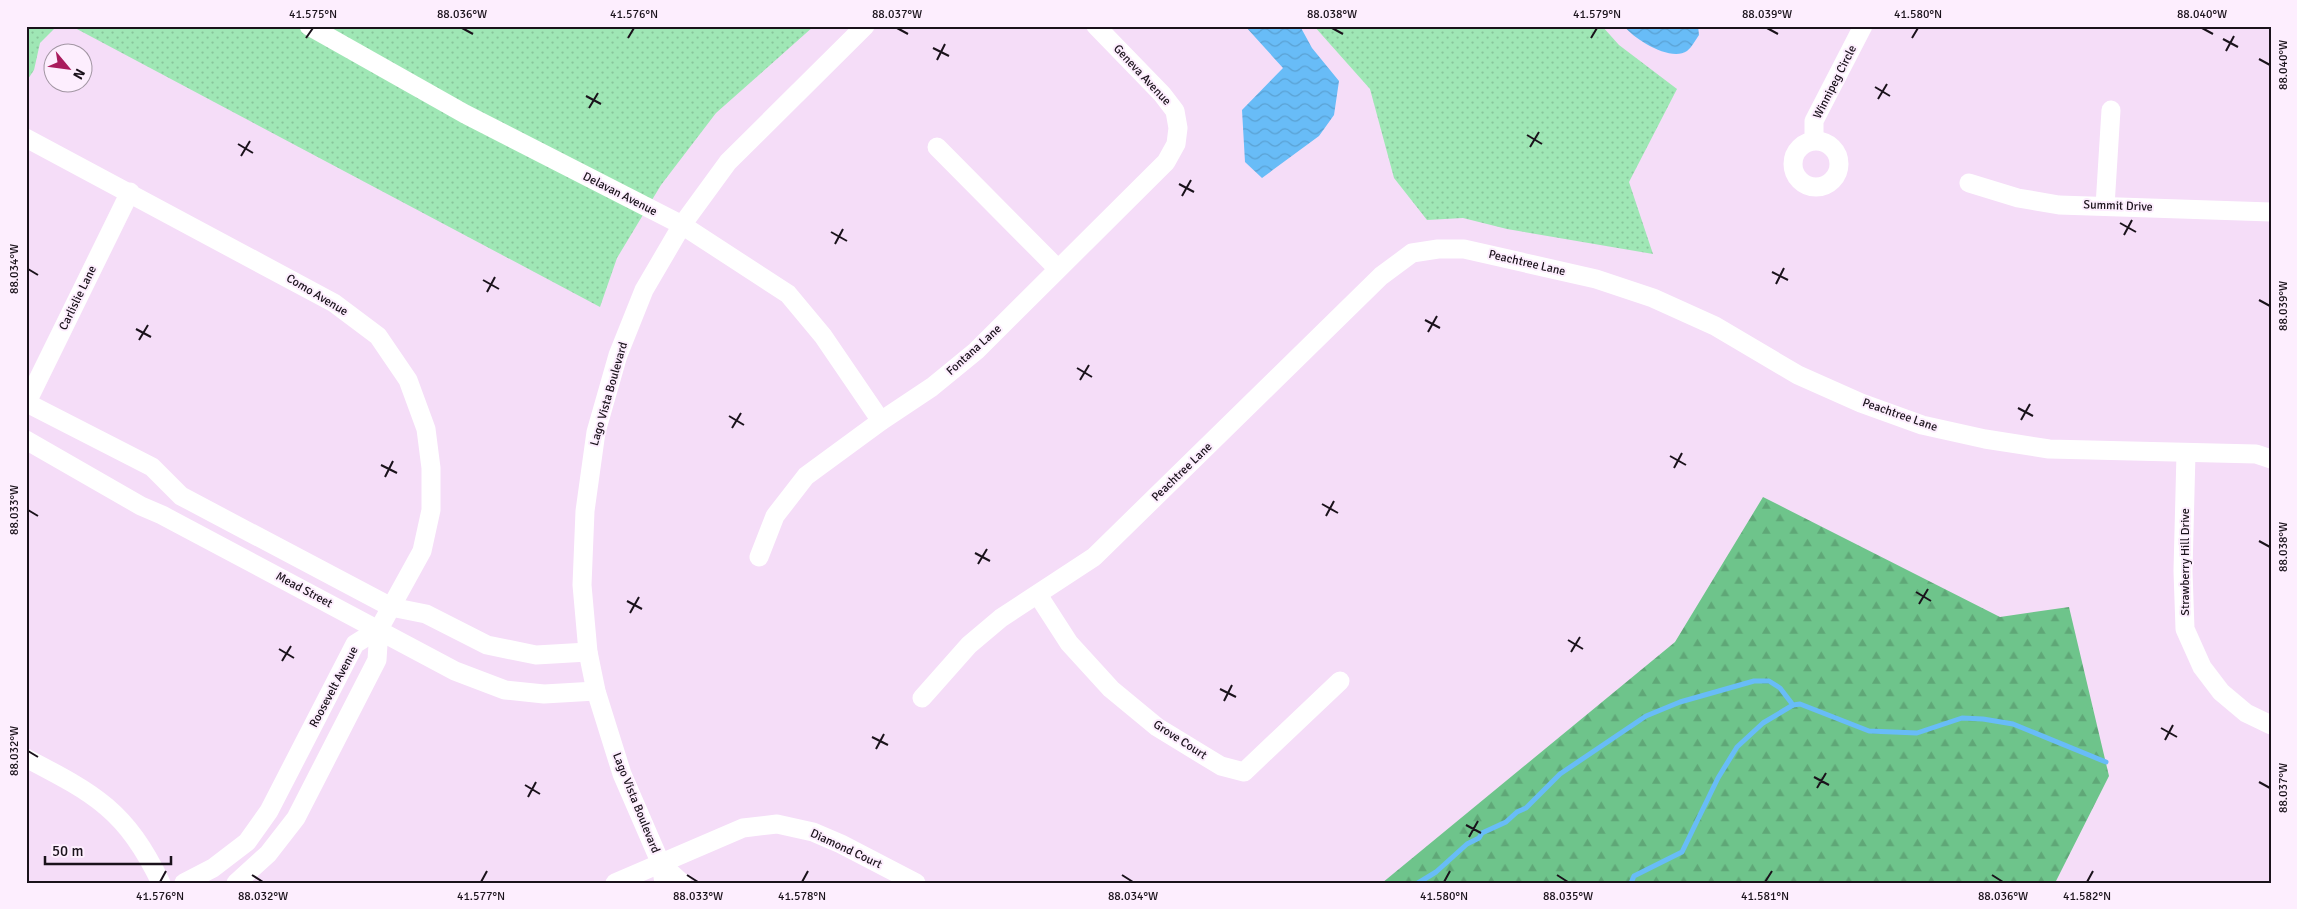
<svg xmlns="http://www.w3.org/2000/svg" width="2297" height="909" viewBox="0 0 2297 909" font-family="Signika,sans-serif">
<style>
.grass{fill:url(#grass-dots)}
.forest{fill:url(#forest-firs)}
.water{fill:url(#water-waves)}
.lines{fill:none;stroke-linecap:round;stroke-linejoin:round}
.stream{stroke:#68bcf7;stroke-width:5}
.minor{stroke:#fff;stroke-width:19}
.ticks{fill:none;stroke:#1a121b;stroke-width:2}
.labels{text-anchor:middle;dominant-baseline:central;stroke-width:4;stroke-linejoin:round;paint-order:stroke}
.street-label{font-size:12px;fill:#1a121b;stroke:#fdeefe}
.neatline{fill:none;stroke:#1a121b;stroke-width:2}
.ticks-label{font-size:12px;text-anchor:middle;fill:#1a121b}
</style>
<defs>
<pattern id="grass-dots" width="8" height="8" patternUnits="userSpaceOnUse" patternTransform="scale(1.25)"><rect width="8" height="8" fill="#9fe7b5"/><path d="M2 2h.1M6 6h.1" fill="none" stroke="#88c59b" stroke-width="1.8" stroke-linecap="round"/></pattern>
<pattern id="forest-firs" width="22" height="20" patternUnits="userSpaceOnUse" patternTransform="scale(1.25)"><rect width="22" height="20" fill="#6ec48b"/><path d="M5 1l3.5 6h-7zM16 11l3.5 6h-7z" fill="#5fa777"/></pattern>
<pattern id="water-waves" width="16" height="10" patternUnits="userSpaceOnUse" patternTransform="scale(1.25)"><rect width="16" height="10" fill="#68bcf7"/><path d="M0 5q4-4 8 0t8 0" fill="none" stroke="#5aa1d3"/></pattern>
</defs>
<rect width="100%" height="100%" fill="#f5ddf8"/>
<g class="grass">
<polygon points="26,26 57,26 40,43 34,70 26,82"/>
<polygon points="68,26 814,26 716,113 661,185 617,258 600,307 75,28"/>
<polygon points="1314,26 1602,26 1619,45 1677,89 1629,182 1653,254 1507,229 1463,218 1427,220 1394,178 1370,89"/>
</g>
<polygon class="forest" points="1763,497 2000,617 2069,607 2109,776 2055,883 1382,883 1675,642"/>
<g class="water">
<polygon points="1245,26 1300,26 1312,48 1339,81 1334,115 1319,136 1262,178 1245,162 1242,110 1283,68"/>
<path d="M 1624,26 L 1698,26 L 1699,35 C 1696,39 1692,47 1687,51 C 1671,62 1635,40 1624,26 Z"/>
</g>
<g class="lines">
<g class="stream">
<polyline points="1418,883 1436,872 1467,844 1479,838 1482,833 1506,822 1517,812 1526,808 1560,774 1646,716 1680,702 1754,681 1769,681 1780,688 1793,705"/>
<polyline points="1631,883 1634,876 1682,852 1718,778 1737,747 1763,723 1793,705 1800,704 1869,731 1917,733 1962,718 1983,719 2013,724 2106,762"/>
</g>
<g class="minor">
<polyline points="309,26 465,114 682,225 788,294 823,336 881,421"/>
<polyline points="26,138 334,303 378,336 408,380 426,429 431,468 431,510 422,551 379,629 377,660 296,818 268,854 236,883"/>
<polyline points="1814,140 1814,121 1863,26"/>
<circle cx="1816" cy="164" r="23"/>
<polyline points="937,147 1058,269"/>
<polyline points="1969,183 2018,198 2059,205 2271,212"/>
<polyline points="2105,206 2111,110"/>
<polyline points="27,403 152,467 181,496 391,607 426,614 487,645 536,655 588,652"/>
<polyline points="26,404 130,192"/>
<polyline points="26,440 141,506 162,515 455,671 505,690 544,694 596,691"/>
<polyline points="2186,453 2183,571 2185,629 2202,667 2221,692 2246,713 2271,725"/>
<polyline points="759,557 775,516 806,476 881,421 932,387 976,351 1166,162 1176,144 1178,128 1175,111 1162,94 1096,26"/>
<polyline points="1038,595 1069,643 1111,689 1157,727 1221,766 1244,772 1340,681"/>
<polyline points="922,698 969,645 1001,618 1094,557 1381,276 1412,253 1438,249 1464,249 1596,279 1653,298 1715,326 1798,375 1861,403 1922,425 1985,439 2049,449 2256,454 2271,459"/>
<path d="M 26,758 C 95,794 126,810 161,883"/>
<polyline points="661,864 682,883"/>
<polyline points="184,883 213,868 247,842 269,811 355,644 379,629"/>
<polyline points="615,883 743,828 777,824 813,832 841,844 916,883"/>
<polyline points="664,883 661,864 622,774 596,691 588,652 582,585 585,511 596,432 618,355 644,290 682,225 728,162 865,26"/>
</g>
</g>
<path class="ticks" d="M 462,28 L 473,34M 897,28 L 908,34M 1332,28 L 1343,34M 1767,28 L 1778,34M 2202,28 L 2213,34M 306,38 L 313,28M 628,38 L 634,28M 1591,38 L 1597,28M 1912,38 L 1918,28M 2223,39 L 2238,47M 933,48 L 949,56M 2226,51 L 2234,36M 2259,59 L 2270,65M 937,60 L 945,44M 1875,87 L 1890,96M 586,96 L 601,104M 1878,99 L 1887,84M 589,108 L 598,93M 1527,135 L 1542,144M 238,144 L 253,153M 1530,147 L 1539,132M 241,156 L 250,141M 1179,184 L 1194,192M 1182,196 L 1191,180M 2120,223 L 2136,232M 831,232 L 847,241M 2124,235 L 2132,220M 835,244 L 843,229M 28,269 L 38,275M 1772,272 L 1788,280M 483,280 L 499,289M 1776,284 L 1784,268M 487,292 L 495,277M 2259,300 L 2270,306M 1425,320 L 1440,328M 136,329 L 151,337M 1428,332 L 1437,316M 139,340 L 148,325M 1077,368 L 1092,377M 1080,380 L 1089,365M 2018,408 L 2033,416M 729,416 L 744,425M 2021,420 L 2030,404M 732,428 L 741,413M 1670,456 L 1686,465M 381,465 L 397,473M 1674,468 L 1682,453M 385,477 L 393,461M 1322,504 L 1338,513M 28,510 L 38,516M 1326,516 L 1334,501M 2259,541 L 2270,547M 975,553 L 990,561M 978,564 L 987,549M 1916,592 L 1931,601M 627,601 L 642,609M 1919,604 L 1928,589M 630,613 L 639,597M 1568,640 L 1583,649M 279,649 L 294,658M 1571,652 L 1580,637M 282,661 L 291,646M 1220,689 L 1236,697M 1224,701 L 1232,685M 2161,728 L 2177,737M 872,737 L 888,745M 2165,740 L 2173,725M 876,749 L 884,734M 28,751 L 38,757M 1814,777 L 1829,785M 2259,782 L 2270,788M 525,785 L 540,794M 1817,788 L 1826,773M 528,797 L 536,782M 1466,825 L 1481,833M 1469,837 L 1478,821M 252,875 L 263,882M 687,875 L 698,882M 1122,875 L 1133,882M 1557,875 L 1568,882M 1992,875 L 2003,882M 160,882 L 166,871M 481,882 L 487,871M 802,882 L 808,871M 1444,882 L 1450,871M 1765,882 L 1772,871M 2087,882 L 2093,871"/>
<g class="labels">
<g class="street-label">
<text transform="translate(1142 75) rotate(47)">Geneva Avenue</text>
<text transform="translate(1835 82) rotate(-63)">Winnipeg Circle</text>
<text transform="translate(620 194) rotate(27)">Delavan Avenue</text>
<text transform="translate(2118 206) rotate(2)">Summit Drive</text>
<text transform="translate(1527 263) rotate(13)">Peachtree Lane</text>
<text transform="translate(317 295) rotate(31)">Como Avenue</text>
<text transform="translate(78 298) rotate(-64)">Carlislie Lane</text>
<text transform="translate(974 350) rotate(-42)">Fontana Lane</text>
<text transform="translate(609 394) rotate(-74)">Lago Vista Boulevard</text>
<text transform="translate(1900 415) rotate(19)">Peachtree Lane</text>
<text transform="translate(1182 472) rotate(-44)">Peachtree Lane</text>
<text transform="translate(2185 562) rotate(-90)">Strawberry Hill Drive</text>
<text transform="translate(304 590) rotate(28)">Mead Street</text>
<text transform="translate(334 687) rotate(-62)">Roosevelt Avenue</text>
<text transform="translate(1180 740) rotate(33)">Grove Court</text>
<text transform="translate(636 803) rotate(68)">Lago Vista Boulevard</text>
<text transform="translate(846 849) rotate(25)">Diamond Court</text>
</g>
</g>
<rect width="2297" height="909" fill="none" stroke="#fdeefe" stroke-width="55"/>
<g transform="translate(68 68) rotate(119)"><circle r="24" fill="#fdeefe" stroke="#a296a3"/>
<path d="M0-4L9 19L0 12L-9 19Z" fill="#a91c5d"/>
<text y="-8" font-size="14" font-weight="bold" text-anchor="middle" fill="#1a121b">N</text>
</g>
<path d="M45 856v8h126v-8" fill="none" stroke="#1a121b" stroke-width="2.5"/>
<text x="52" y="856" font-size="15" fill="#1a121b" stroke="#fdeefe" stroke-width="4" paint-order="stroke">50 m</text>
<rect x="28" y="28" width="2242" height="854" class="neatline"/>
<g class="ticks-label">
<text x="313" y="18">41.575°N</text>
<text x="462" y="18">88.036°W</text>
<text x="634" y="18">41.576°N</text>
<text x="897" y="18">88.037°W</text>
<text x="1332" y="18">88.038°W</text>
<text x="1597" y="18">41.579°N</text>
<text x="1767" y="18">88.039°W</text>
<text x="1918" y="18">41.580°N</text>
<text x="2202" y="18">88.040°W</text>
<text transform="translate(2283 65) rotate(-90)" y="4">88.040°W</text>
<text transform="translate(14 269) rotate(-90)" y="4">88.034°W</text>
<text transform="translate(2283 306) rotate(-90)" y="4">88.039°W</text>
<text transform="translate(14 510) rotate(-90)" y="4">88.033°W</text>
<text transform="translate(2283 547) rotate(-90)" y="4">88.038°W</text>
<text transform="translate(14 751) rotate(-90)" y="4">88.032°W</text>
<text transform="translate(2283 788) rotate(-90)" y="4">88.037°W</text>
<text x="160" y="900">41.576°N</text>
<text x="263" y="900">88.032°W</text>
<text x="481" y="900">41.577°N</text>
<text x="698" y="900">88.033°W</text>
<text x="802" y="900">41.578°N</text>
<text x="1133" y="900">88.034°W</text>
<text x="1444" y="900">41.580°N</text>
<text x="1568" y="900">88.035°W</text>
<text x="1765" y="900">41.581°N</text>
<text x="2003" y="900">88.036°W</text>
<text x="2087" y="900">41.582°N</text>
</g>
</svg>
